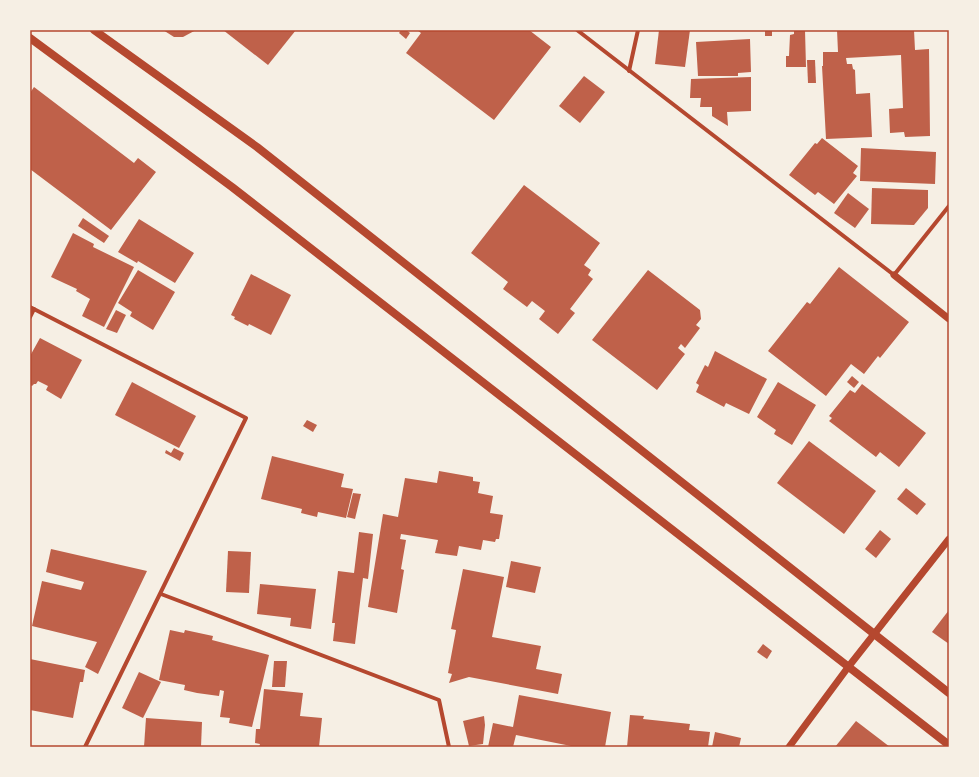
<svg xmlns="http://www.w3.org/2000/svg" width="979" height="777" viewBox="0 0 979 777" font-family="Raleway,sans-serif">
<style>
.building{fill:#bf614a}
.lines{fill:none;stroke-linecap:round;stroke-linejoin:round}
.minor{stroke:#b5482f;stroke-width:4}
.tertiary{stroke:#b5482f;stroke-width:7}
.secondary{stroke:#b5482f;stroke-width:8}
.neatline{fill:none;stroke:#b5482f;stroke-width:1.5}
</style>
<rect width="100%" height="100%" fill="#f6efe4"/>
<g class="building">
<polygon points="163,30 196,30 183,37 174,37"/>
<polygon points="223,30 296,30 268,65"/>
<polygon points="401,30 406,30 410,33 406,39 399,33"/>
<polygon points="417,30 529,30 551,47 494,120 406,53 421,33"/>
<polygon points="659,30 690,30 685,67 655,64"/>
<rect x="765" y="30" width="7" height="6"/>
<polygon points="794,30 805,30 806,67 786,67 786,56 789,56 790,35 794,34"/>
<polygon points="837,30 914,30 915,50 929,49 930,136 905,137 904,132 890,133 889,109 903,108 901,55 846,58 847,64 852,64 853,69 855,70 856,94 870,93 872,137 826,139 822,66 823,66 823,52 838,52"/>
<polygon points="750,39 751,72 738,73 738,76 698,76 696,42"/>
<polygon points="807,60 815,60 816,83 808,83"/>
<polygon points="584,76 605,92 580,123 559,106"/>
<polygon points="751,77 751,111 727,112 728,126 712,116 712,107 700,107 701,98 690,98 691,79"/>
<polygon points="34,87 134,163 138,158 156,172 111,230 30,169 30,93"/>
<polygon points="822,138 858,166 853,173 857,176 834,204 818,192 815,195 789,175 815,143 817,144"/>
<polygon points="861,148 936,152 935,184 860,181"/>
<polygon points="524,185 600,243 584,265 591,270 588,275 593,279 570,309 575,313 558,334 539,319 545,311 532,301 527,307 503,289 508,282 471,253"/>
<polygon points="872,188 928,190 928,208 914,225 871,224"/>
<polygon points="848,193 869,209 855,228 834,213"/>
<polygon points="83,218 109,236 104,243 78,226"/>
<polygon points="139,219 194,253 175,283 138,261 137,263 118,252"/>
<polygon points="73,233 94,244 93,247 134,267 104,327 82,316 90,299 76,291 77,289 51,277"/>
<polygon points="839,267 909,322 880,358 878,356 864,374 851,364 826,396 768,351 807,302 810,304"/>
<polygon points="138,270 175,292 153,330 130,316 132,312 118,303"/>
<polygon points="648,270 700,310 701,319 696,325 700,328 685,348 681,344 678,348 685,354 657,390 592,340"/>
<polygon points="251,274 291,295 271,335 249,324 248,326 234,319 235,317 231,315"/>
<polygon points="116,310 126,315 117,333 106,329"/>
<polygon points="40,338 82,360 61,399 46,390 48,386 38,381 36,384 34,384 32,386 30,385 30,356"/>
<polygon points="715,351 767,379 749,414 726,403 724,407 696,392 699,385 696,383 705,365 708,367"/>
<polygon points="852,376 859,382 854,388 847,382"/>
<polygon points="132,382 196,416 179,448 115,415"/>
<polygon points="778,382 816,405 792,445 774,434 776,430 757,417"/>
<polygon points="862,384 926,433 899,467 880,452 876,457 829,421 832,418 829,416 850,390 855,393"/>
<polygon points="307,420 317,425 313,432 303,426"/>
<polygon points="809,441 876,491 844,534 777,483"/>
<polygon points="174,448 184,453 180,461 165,453 166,450 171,453"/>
<polygon points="272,456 344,474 341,487 353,489 346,518 318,512 317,517 301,513 302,509 261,499"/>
<polygon points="439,471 473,477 473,481 480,482 478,493 493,496 490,513 503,515 499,539 496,539 495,542 483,540 481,550 459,546 457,556 435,553 438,540 401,534 400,539 406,540 401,569 404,570 397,613 368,607 383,514 398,517 405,478 437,483"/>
<polygon points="906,488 926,504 917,515 897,499"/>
<polygon points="353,493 361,494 355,519 347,517"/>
<polygon points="880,530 891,539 876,558 865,549"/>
<polygon points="359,532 373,534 368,579 363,578 355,644 333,641 335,623 332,623 338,571 354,573"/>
<polygon points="51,549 147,571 98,674 85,667 97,642 32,626 42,581 81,590 84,582 46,572"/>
<polygon points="228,551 251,552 249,593 226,592"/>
<polygon points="511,561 541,567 535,593 506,587"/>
<polygon points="463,569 504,577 492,637 541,646 536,669 562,674 558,694 469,677 449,683 452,674 448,673 456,630 451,629"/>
<polygon points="260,584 316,589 311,629 290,626 291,618 257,614"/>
<polygon points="949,610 949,644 932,632"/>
<polygon points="170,630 184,633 185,630 213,636 212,640 269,655 252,727 229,723 230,718 220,717 224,691 220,690 219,696 197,693 184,690 185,685 159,680"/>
<polygon points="763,644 772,651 767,659 757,652"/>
<polygon points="30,659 85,670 83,682 80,682 73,718 30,710"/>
<polygon points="274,661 287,661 285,687 272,687"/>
<polygon points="139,672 161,682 143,718 122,708"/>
<polygon points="264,689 303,693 300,716 322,718 319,747 259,747 260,744 255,743 256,729 260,729"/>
<polygon points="519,695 611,712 605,747 576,747 516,735 513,747 488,747 493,723 513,727"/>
<polygon points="630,715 644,716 643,719 690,724 689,730 710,732 708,747 627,747"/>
<polygon points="484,716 485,725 483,744 469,746 463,721"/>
<polygon points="146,718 202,722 201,747 144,747"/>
<polygon points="856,721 890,747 835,747"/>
<polygon points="715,732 741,738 739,747 712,747"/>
</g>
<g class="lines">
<g class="minor">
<polyline points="577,30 894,275 949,206"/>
<polyline points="629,71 638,30"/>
<polyline points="30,307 246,418 85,747"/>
<polyline points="30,317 34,309"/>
<polyline points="161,594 439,700 449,747"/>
</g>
<g class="tertiary">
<polyline points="894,275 949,319"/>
<polyline points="789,747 849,666 949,539"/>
</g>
<g class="secondary">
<polyline points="94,30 257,147 949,693"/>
<polyline points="30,38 232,187 949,745"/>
</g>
</g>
<rect width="979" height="777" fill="none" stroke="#f6efe4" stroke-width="62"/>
<rect x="31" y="31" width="917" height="715" class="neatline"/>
</svg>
